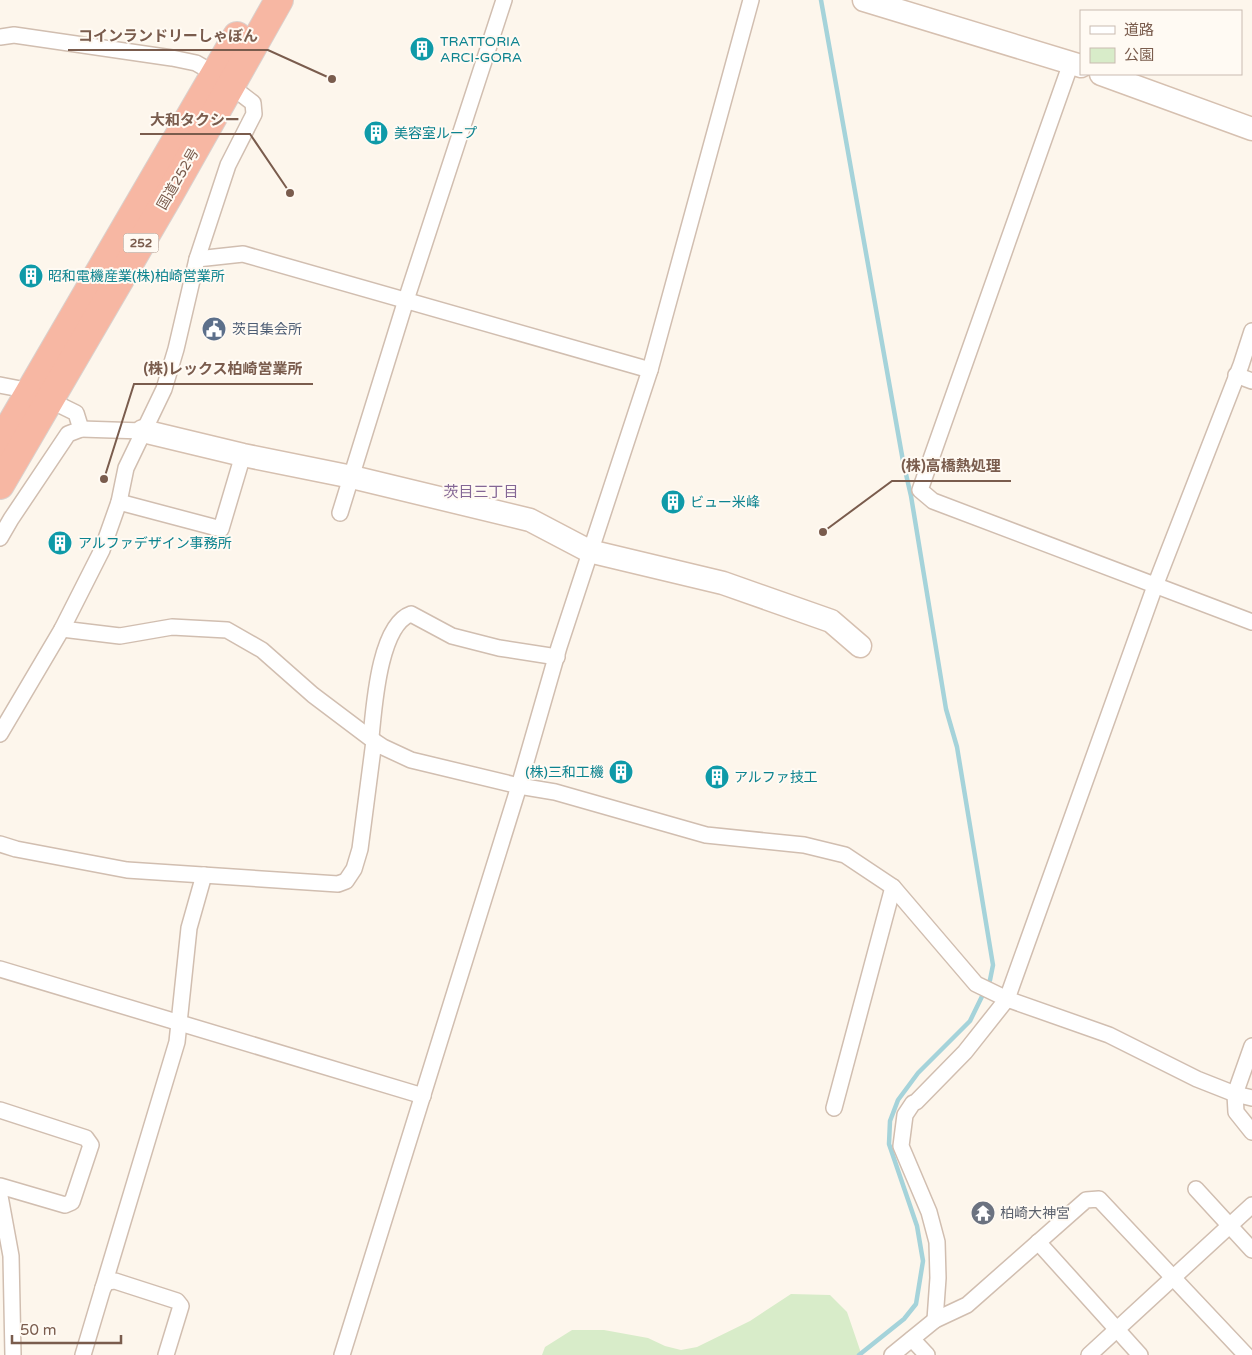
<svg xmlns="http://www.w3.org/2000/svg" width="1252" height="1355" viewBox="0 0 1252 1355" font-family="'Varela Round','Noto Sans JP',sans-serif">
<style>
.green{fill:#d8ecc9}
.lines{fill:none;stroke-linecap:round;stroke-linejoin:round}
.stream{stroke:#a5d3da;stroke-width:4.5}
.street-casing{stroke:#d1beb0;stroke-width:18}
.secondary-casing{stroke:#d6c0b0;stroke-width:25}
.highway-casing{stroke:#dad1cd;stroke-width:30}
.street{stroke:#fff;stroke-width:15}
.secondary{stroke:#fff;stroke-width:22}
.highway{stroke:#f7b7a3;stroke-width:28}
.labels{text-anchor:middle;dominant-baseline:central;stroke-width:4;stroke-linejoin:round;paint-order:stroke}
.shield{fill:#fffaf3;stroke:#a28b7f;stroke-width:1}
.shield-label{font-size:12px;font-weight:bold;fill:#7a5c4d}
.culture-label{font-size:14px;fill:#0d838f;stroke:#fffaf3;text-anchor:start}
.street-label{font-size:14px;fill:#7a5c4d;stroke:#fffaf3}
.service-label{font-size:14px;fill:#4e5e75;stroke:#fffaf3;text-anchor:start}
.worship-label{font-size:14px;fill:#5b616d;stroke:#fffaf3;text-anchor:start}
.neighbourhood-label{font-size:15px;fill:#846695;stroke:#fffaf3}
.leader{fill:none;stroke:#7a5c4d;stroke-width:2}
.callout-dot{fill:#7a5c4d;stroke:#fffaf3;stroke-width:2}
.callout-label{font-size:15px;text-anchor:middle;font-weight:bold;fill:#7a5c4d;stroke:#fffaf3;stroke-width:4;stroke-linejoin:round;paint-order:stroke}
</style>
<rect width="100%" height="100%" fill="#fdf6ec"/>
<polygon class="green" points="791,1294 830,1295 847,1312 860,1350 860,1355 542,1355 545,1347 572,1330 604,1330 648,1338 665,1346 681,1350 697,1347 750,1321"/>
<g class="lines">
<polyline class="stream" points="821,0 903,461 911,496 946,709 957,747 993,965 990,980 970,1021 918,1073 898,1100 890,1121 889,1144 917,1226 923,1261 916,1304 904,1319 859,1355"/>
<defs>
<g id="street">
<polyline points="0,37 14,35 172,58 196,63 215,74 253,103 254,114 228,165 197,259 176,349 164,389 126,468 119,502 102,550 62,629 0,734"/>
<polyline points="1071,63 920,490 933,501 1252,622"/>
<polyline points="197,259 243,254 650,370"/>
<polyline points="1236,375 1252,381"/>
<polyline points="0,385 31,391 76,413 81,429 68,434 11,519 0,538"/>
<polyline points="81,429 143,431"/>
<polyline points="119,502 221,529 243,455"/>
<polyline points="340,513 406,300 504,0"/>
<polyline points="62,629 120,636 172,627 227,630 262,650 313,695 374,741 383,747 411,760 519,786 555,792 706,835 804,845 845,855 893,887 976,984 1007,999 1109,1035 1197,1079 1235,1094 1252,1098"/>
<path d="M 371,737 C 374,708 379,625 411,614 L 452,636 L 499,648 L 557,657"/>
<polyline points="0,844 16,849 127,870 338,884 346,881 354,869 360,849 374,741"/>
<polyline points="0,969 423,1096"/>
<polyline points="1252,1046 1235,1094 1236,1112 1252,1132"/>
<polyline points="834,1108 893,887"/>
<polyline points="0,1110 86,1138 91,1145 72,1202 65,1205 0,1186"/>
<polyline points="1196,1189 1252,1250"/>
<polyline points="0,1196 11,1256 13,1355"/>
<polyline points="1038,1242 1140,1355"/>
<polyline points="103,1288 177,1042 189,928 204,875"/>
<polyline points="935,1320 938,1278 937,1242 929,1212 901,1146 905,1115 913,1103 916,1102 965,1052 1007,999 1155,586 1241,365 1252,331"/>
<polyline points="912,1339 927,1355"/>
<polyline points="83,1355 103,1288 107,1282 115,1281 177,1301 181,1306 166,1355"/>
<polyline points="342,1355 519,786 559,647 650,370 751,0"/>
<polyline points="892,1355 935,1320 967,1305 1086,1200 1099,1199 1246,1355"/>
<polyline points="1089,1355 1252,1205"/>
</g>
<g id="secondary">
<polyline points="864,0 1081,66"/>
<polyline points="1101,74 1252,129"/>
<polyline points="143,431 243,455 352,477 530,520 589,551 723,583 831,621 860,646"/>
</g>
<g id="highway">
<polyline points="0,443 237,36"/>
<polyline points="0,485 169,195 279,0"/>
</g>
</defs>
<use href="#street" class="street-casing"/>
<use href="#secondary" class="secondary-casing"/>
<use href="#highway" class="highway-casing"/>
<use href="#street" class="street"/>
<use href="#secondary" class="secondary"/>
<use href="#highway" class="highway"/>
</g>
<defs>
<symbol id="building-disc" viewBox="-11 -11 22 22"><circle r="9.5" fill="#0f9aa8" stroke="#fffaf3"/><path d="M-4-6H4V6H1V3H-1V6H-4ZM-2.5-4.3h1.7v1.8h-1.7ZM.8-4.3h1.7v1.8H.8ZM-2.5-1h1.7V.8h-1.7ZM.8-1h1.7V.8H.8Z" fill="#fff"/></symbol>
<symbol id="civic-disc" viewBox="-11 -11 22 22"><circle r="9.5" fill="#5c6f8a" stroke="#fffaf3"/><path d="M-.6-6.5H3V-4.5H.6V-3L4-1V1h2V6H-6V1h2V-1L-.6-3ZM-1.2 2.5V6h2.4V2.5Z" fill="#fff"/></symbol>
<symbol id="temple-disc" viewBox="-11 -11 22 22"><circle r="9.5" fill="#6b7280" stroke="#fffaf3"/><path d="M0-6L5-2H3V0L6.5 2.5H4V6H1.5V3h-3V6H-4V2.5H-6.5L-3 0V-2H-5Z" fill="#fff"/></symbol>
</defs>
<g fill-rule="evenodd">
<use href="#building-disc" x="408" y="35" width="28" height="28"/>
<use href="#building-disc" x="362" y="119" width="28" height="28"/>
<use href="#building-disc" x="17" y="262" width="28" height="28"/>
<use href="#civic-disc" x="200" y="315" width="28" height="28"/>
<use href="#building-disc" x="659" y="488" width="28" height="28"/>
<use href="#building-disc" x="46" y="529" width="28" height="28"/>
<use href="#building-disc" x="607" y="758" width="28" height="28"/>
<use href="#building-disc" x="703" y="763" width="28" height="28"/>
<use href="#temple-disc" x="969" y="1199" width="28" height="28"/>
</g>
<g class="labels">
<rect class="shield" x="123.5" y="233.5" width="35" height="19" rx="4"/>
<g class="shield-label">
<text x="141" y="243">252</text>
</g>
<g class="culture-label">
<text x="440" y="41">TRATTORIA<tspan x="440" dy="16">ARCI-GORA</tspan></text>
<text x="394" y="133">美容室ループ</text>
<text x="48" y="276">昭和電機産業(株)柏崎営業所</text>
<text x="690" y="502">ビュー米峰</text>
<text x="78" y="543">アルファデザイン事務所</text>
<text x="604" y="772" text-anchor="end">(株)三和工機</text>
<text x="734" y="777">アルファ技工</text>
</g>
<g class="street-label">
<text transform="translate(178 179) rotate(-60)">国道252号</text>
</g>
<g class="service-label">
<text x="232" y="329">茨目集会所</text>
</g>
<g class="worship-label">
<text x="1000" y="1213">柏崎大神宮</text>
</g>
<g class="neighbourhood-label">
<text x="481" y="492">茨目三丁目</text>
</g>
</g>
<path class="leader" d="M332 79L268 50H68M290 193L250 134H140M104 479L134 384H313M823 532L892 481H1011"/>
<g class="callout-dot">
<circle cx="332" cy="79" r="5"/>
<circle cx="290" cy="193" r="5"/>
<circle cx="104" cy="479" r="5"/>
<circle cx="823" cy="532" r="5"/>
</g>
<g class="callout-label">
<text x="168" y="41">コインランドリーしゃぼん</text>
<text x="195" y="125">大和タクシー</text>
<text x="223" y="374">(株)レックス柏崎営業所</text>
<text x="951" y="471">(株)高橋熱処理</text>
</g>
<rect x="1080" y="10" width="162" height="65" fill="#fffaf3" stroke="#cabbb1"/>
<rect x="1090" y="26" width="25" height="8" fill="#ffffff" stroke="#cabbb1"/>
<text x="1124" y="35" font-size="15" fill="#7a5c4d">道路</text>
<rect x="1090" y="48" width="25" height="15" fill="#d8ecc9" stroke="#cabbb1"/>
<text x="1124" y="60" font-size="15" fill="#7a5c4d">公園</text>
<path d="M12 1335v8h109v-8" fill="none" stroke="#7a5c4d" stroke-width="2.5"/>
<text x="20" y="1335" font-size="15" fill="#7a5c4d" stroke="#fffaf3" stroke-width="4" paint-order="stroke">50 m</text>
</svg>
